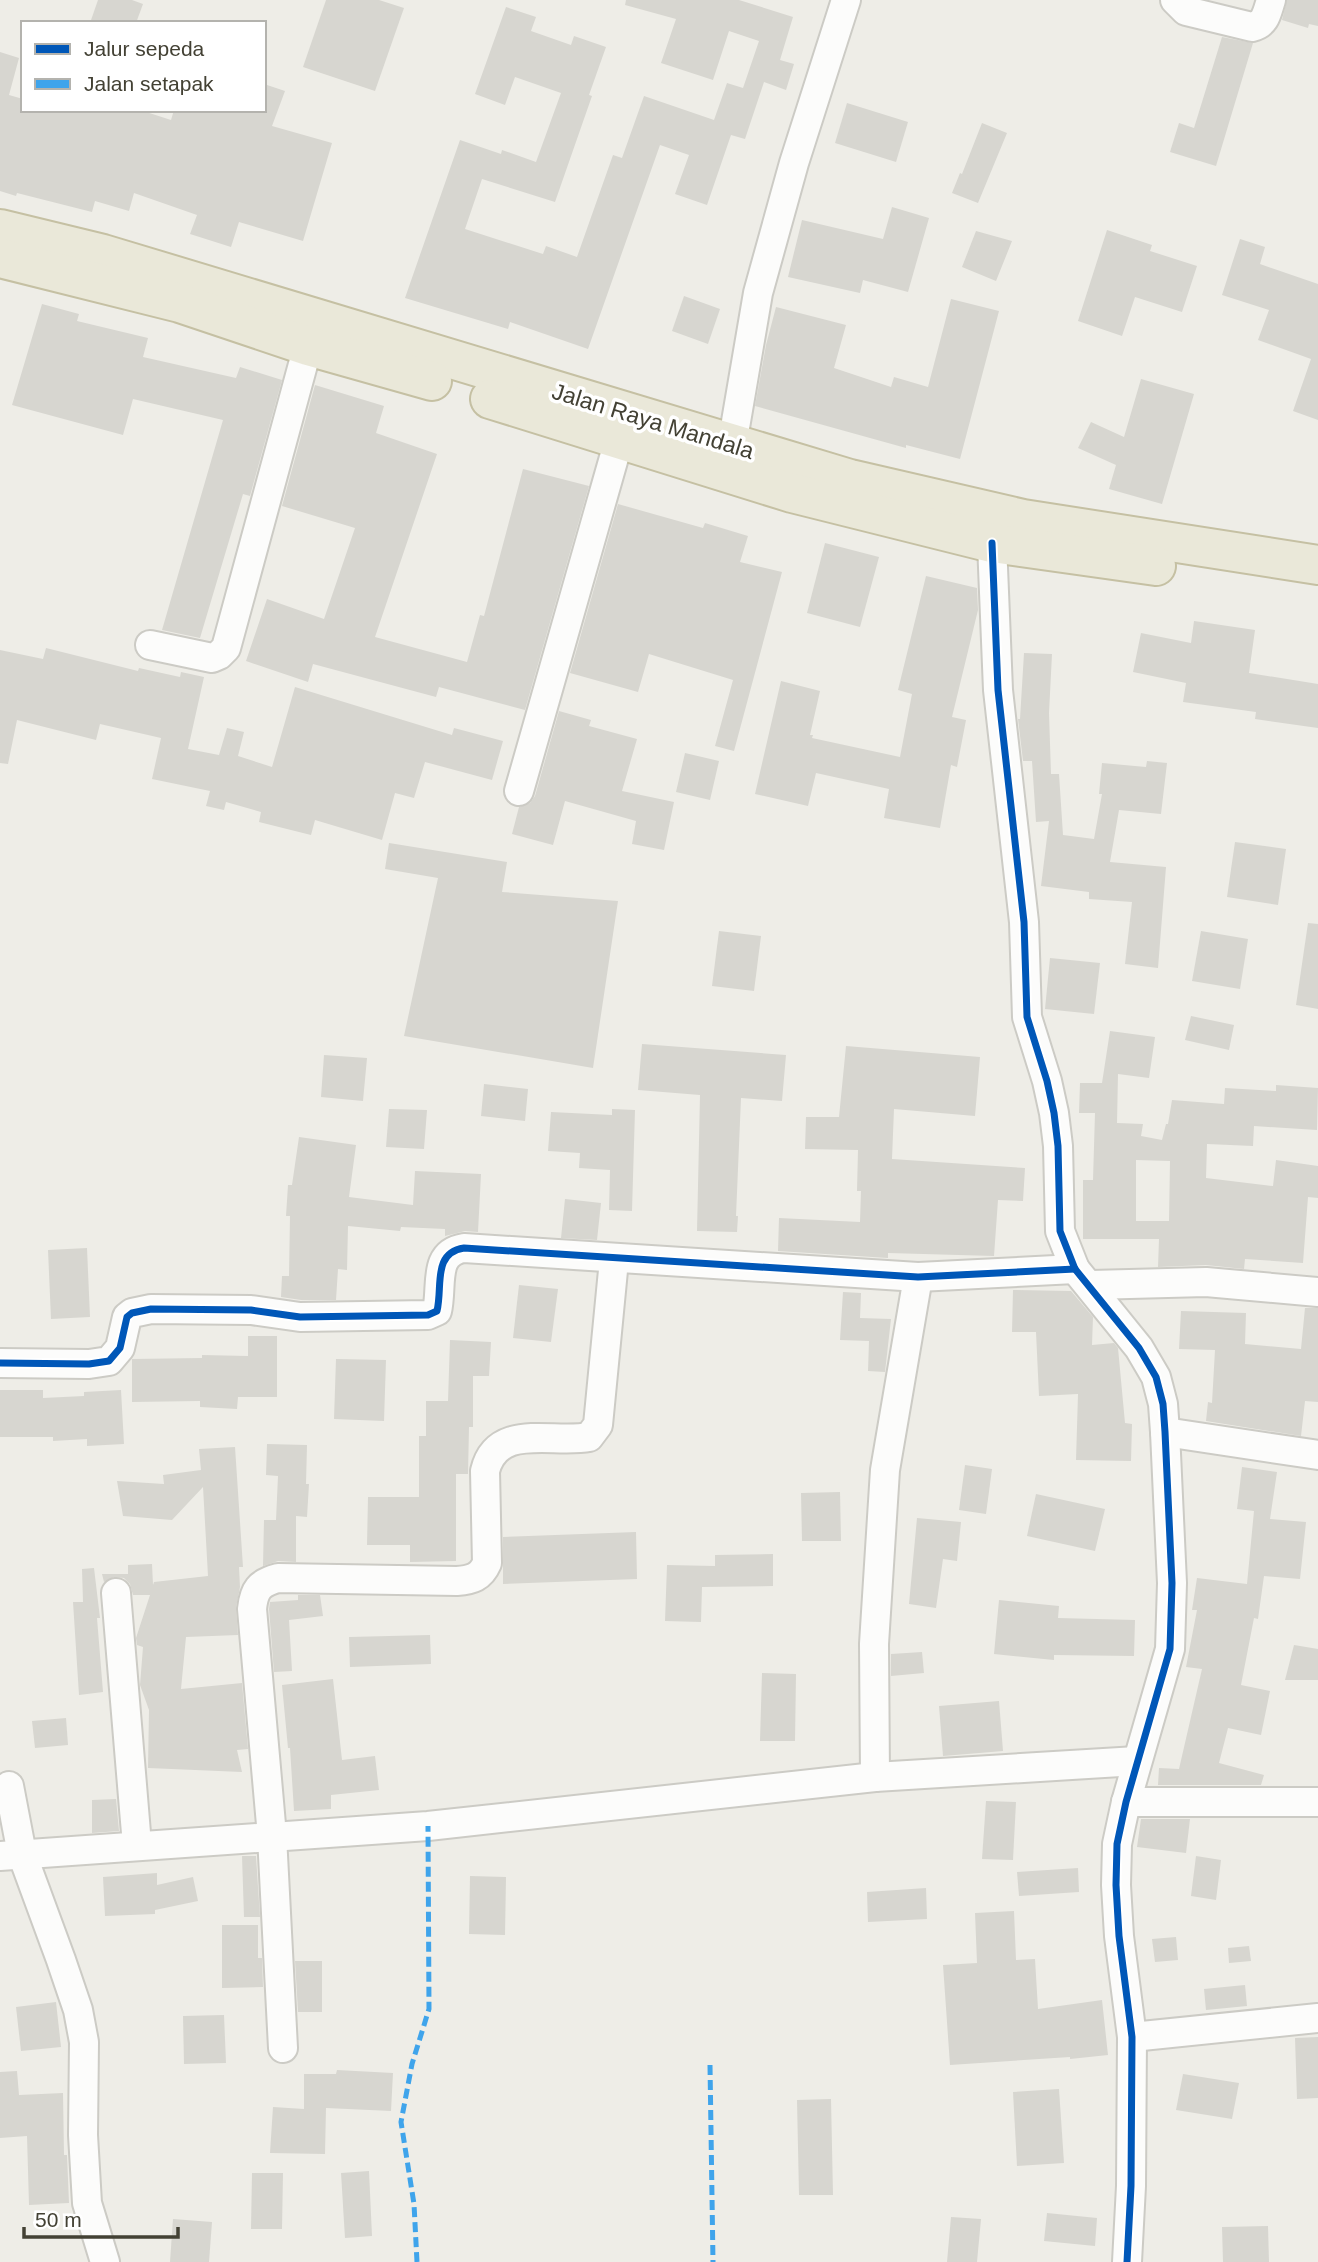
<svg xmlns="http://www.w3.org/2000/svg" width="1318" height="2262" viewBox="0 0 1318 2262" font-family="Arial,sans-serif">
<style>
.building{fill:#d7d6d0;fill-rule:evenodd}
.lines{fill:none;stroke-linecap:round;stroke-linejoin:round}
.minor-casing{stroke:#cccbc5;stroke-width:32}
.highway-casing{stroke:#c5c0a3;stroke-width:42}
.minor{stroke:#fcfcfb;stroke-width:28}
.highway{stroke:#eae8d9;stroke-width:38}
.quiet{stroke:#3fa4eb;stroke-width:5;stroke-dasharray:10 5;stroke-linecap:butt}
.cycleway-casing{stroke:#fff;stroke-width:11}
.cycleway{stroke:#0057b8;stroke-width:7}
.labels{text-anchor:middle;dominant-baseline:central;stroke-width:7;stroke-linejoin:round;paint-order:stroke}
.street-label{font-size:23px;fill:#434134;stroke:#fff}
</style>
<rect width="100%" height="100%" fill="#eeede7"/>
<g class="building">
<polygon points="98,0 132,0 143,4 136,23 90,23"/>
<polygon points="326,0 379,0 404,8 375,91 303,67"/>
<polygon points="626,0 739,0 793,17 780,60 794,64 786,90 764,82 745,139 731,135 707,205 675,194 689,155 660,145 588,349 510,322 508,329 405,298 460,140 501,154 502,150 536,162 561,93 515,77 505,105 475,94 506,7 536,17 531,31 571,45 574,36 606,47 589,95 592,96 555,202 482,179 465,229 543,254 546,246 577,257 613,155 622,158 644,96 714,120 727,83 743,88 759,41 729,31 713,80 661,63 676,19 625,5"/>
<polygon points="1287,0 1318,0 1318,26 1309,24 1308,28 1282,20"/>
<polygon points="1222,37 1253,43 1216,166 1170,152 1179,123 1194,128"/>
<polygon points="0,52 19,58 9,95 23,99 23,110 140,110 171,120 174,110 264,110 264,84 285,91 272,126 332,143 303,241 239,222 231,247 190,234 197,215 134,193 129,211 95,201 92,212 17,193 16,196 0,191"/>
<polygon points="847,103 908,122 896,162 835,143"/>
<polygon points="982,123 1007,133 978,203 952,193 960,173 962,174"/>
<polygon points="892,207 929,218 908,292 863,280 860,293 788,277 802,220 883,239"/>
<polygon points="1107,230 1152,245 1150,251 1197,266 1182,312 1135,297 1122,336 1078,321"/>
<polygon points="976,231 1012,241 996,281 962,267"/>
<polygon points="1240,239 1265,247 1260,264 1318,284 1318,420 1293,411 1311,359 1258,340 1269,310 1222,295"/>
<polygon points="684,296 720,309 708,344 672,331"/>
<polygon points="951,299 999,311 960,459 906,445 906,448 755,406 766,345 776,307 846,325 834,368 891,387 894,377 928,387"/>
<polygon points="42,304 79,314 77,321 148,338 143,357 236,378 240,367 282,380 250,496 243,494 200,638 162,630 223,420 133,399 123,435 12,405"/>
<polygon points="1141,379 1194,394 1162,504 1109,489 1116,465 1078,448 1091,422 1124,437"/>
<polygon points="315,385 384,406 376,433 437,454 375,637 467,662 480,615 484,616 523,469 589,486 525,710 439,687 436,697 313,664 308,682 246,661 267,599 324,619 355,528 282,506"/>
<polygon points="618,504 703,528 705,523 748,536 740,562 782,572 734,751 715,746 733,680 649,654 638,692 570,673"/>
<polygon points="825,543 879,557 860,627 807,613"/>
<polygon points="926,576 977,588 978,610 952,717 966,720 957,767 951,765 940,828 884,818 889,789 816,773 808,806 755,794 781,681 820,691 810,735 813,735 812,738 900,757 912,694 898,690"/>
<polygon points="1194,621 1255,630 1249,673 1318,684 1318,728 1255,719 1256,712 1183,702 1186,683 1133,672 1141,633 1191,643"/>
<polygon points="46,648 138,671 139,668 180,677 181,672 204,677 188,749 219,755 227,728 244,732 238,756 272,767 295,687 452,735 454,728 503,741 492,780 425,762 414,798 395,793 382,840 315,820 311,835 259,822 261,812 226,802 224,810 206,806 210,791 152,779 161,738 100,724 96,740 17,720 8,764 0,763 0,650 43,659"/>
<polygon points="1024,653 1052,654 1049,713 1051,774 1059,774 1063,835 1094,839 1102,794 1099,794 1102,763 1146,767 1147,761 1167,763 1161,814 1119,810 1110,862 1166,867 1158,968 1125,964 1132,902 1089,899 1089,892 1041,886 1049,821 1036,822 1032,761 1023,761 1018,719 1020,719"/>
<polygon points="559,711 591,720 589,726 637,739 622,791 674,802 664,850 632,844 636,821 565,801 553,845 512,834 519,807 530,803 535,796"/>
<polygon points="685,753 719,761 710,800 676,792"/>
<polygon points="1235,842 1286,849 1278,905 1227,897"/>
<polygon points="389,843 507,862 502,892 618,901 593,1068 404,1036 438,878 385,869"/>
<polygon points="1308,923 1318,924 1318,1009 1296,1005"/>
<polygon points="719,931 761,936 754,991 712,986"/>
<polygon points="1201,931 1248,939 1240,989 1192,981"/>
<polygon points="1050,958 1100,963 1094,1014 1045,1009"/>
<polygon points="1191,1016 1234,1025 1229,1050 1185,1040"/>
<path d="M 1110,1031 L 1155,1037 L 1149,1078 L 1118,1074 L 1117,1123 L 1143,1124 L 1141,1136 L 1162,1140 L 1166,1124 L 1168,1124 L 1172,1100 L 1224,1104 L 1225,1088 L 1276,1091 L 1276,1085 L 1318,1088 L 1317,1130 L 1254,1126 L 1253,1146 L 1207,1144 L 1206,1178 L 1273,1186 L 1276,1160 L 1318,1166 L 1318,1198 L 1308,1197 L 1303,1263 L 1245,1259 L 1244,1269 L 1206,1265 L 1158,1267 L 1159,1239 L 1083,1239 L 1083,1180 L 1093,1180 L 1095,1113 L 1079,1113 L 1080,1083 L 1102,1083 ZM 1136,1160 L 1170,1161 L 1169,1221 L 1136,1221 Z"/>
<polygon points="642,1044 786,1055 782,1101 741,1098 736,1216 738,1216 737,1232 697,1231 700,1095 638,1090"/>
<polygon points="846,1046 980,1057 975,1116 894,1109 892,1159 1025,1168 1023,1201 998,1200 994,1256 888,1253 888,1258 778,1251 779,1218 860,1222 861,1191 857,1191 858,1150 805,1149 806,1117 839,1117"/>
<polygon points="324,1055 367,1058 363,1101 321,1097"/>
<polygon points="484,1084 528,1089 525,1121 481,1116"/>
<polygon points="389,1109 427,1110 424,1149 386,1147"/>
<polygon points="612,1109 635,1110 632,1211 609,1210 610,1170 579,1168 580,1153 548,1151 551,1112 612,1115"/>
<polygon points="299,1137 356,1145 349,1197 413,1205 415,1171 481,1174 478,1232 465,1231 445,1236 445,1229 401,1227 400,1231 348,1226 347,1270 338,1269 336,1300 301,1300 281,1297 282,1276 289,1276 290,1216 286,1216 288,1185 292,1185"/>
<polygon points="565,1199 601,1203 597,1240 561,1238"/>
<polygon points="87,1248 90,1317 51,1319 48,1250"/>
<polygon points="519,1285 558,1289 551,1342 513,1338"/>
<polygon points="1013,1290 1071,1291 1093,1317 1092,1345 1114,1343 1118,1348 1125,1423 1132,1424 1131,1461 1076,1460 1078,1394 1039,1396 1036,1332 1012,1332"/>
<polygon points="843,1292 861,1293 860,1318 891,1319 885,1372 868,1371 869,1341 840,1340"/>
<polygon points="1305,1308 1318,1308 1318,1402 1305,1401 1301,1436 1206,1421 1208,1402 1212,1403 1215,1350 1179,1349 1181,1311 1246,1313 1245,1344 1301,1349"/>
<polygon points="248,1336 277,1336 277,1397 238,1397 237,1409 200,1407 200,1401 132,1402 132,1359 202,1358 202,1355 248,1356"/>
<polygon points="450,1340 491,1342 489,1376 473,1376 473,1427 469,1427 468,1474 456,1474 456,1561 410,1562 410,1545 367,1545 368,1497 419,1497 419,1436 426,1436 426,1401 448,1401"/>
<polygon points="336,1359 386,1360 384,1421 334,1419"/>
<polygon points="0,1390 43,1390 43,1398 84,1396 84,1392 121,1390 124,1444 87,1446 87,1439 53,1441 53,1437 0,1437"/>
<polygon points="267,1444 307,1445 306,1484 309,1484 307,1517 296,1516 296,1562 278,1561 263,1566 264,1520 276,1520 278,1476 266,1475"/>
<polygon points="235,1447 243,1567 239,1567 240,1587 236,1607 238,1635 186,1637 181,1689 242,1683 248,1749 237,1750 242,1772 148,1768 149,1710 140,1685 143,1647 137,1645 136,1638 150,1595 133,1595 130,1584 124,1578 114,1577 104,1582 102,1574 128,1574 128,1565 152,1564 153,1585 154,1582 208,1576 203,1487 172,1520 123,1516 117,1481 164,1484 163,1475 201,1470 199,1449"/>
<polygon points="965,1465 992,1469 986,1514 959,1510"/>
<polygon points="1242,1467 1277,1472 1270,1519 1306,1522 1300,1579 1264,1576 1258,1619 1254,1618 1241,1685 1270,1691 1261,1735 1228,1728 1219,1763 1264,1775 1261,1785 1158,1785 1159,1768 1179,1769 1202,1669 1186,1667 1197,1610 1192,1610 1197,1578 1247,1584 1254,1511 1237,1509"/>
<polygon points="840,1492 841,1541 802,1541 801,1493"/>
<polygon points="1036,1494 1105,1509 1095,1551 1027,1536"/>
<polygon points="917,1518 961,1522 957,1561 943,1559 936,1608 909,1604"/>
<polygon points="636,1532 637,1579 503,1584 503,1537"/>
<polygon points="773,1554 773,1586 702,1587 701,1622 665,1621 667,1565 715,1566 715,1555"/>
<polygon points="94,1568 100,1618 97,1618 103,1692 79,1695 73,1602 83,1602 82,1569"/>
<polygon points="298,1595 320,1595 323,1616 289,1620 292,1671 274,1672 269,1609 270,1602 298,1600"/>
<polygon points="999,1600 1059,1606 1058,1618 1135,1620 1134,1656 1054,1655 1054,1660 994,1654"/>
<polygon points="430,1635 431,1664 350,1667 349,1637"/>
<polygon points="1294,1645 1318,1649 1318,1680 1285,1680"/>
<polygon points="922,1652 924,1673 891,1676 891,1654"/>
<polygon points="762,1673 796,1674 795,1741 760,1741"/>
<polygon points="333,1679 342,1760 375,1756 379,1790 331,1795 331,1809 294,1811 290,1748 288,1748 282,1685"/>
<polygon points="999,1701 1003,1751 943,1756 939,1706"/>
<polygon points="66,1718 68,1745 35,1748 32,1721"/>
<polygon points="116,1799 119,1831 92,1833 92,1800"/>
<polygon points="986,1801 1016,1802 1013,1860 982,1859"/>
<polygon points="1141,1819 1190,1819 1186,1853 1137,1847"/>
<polygon points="242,1856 256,1856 260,1917 244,1917"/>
<polygon points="1196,1856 1221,1860 1216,1900 1191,1896"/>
<polygon points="1078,1868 1079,1892 1019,1896 1017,1872"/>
<polygon points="157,1873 157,1885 193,1877 198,1901 155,1910 155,1914 105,1916 103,1877"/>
<polygon points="470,1876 506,1877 505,1935 469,1934"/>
<polygon points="926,1888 927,1919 868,1922 867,1892"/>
<polygon points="1014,1911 1016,1960 1035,1959 1038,2009 1102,2000 1108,2055 1070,2059 1070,2057 950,2065 943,1965 977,1963 975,1913"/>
<polygon points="222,1925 258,1925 258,1958 262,1958 263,1987 222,1988"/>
<polygon points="1176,1937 1178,1960 1155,1962 1152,1939"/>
<polygon points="1249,1946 1251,1961 1229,1963 1228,1948"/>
<polygon points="295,1961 322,1961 322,2012 298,2012"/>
<polygon points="1245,1985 1247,2006 1206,2010 1204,1989"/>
<polygon points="56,2002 61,2047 21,2051 16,2007"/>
<polygon points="224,2015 226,2063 184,2064 183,2016"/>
<polygon points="1318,2037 1318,2098 1297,2099 1295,2038"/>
<polygon points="337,2070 393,2073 391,2111 326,2108 325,2154 270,2153 273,2107 304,2109 304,2074 336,2074"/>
<polygon points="17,2071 19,2095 63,2093 64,2155 67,2155 69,2203 29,2205 27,2136 0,2138 0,2072"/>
<polygon points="1183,2074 1239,2083 1232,2119 1176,2110"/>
<polygon points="1059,2089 1064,2163 1017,2166 1013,2092"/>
<polygon points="831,2099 833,2195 799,2195 797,2100"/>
<polygon points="369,2171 372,2236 345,2238 341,2173"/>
<polygon points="252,2173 283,2173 282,2229 251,2229"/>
<polygon points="1047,2213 1097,2218 1095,2246 1044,2241"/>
<polygon points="951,2217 981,2219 977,2262 947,2262"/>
<polygon points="173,2219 212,2222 209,2262 170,2262"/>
<polygon points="1268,2226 1269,2262 1223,2262 1222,2227"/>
</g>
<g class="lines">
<defs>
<g id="minor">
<path d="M 1175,0 L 1186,11 L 1252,27 C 1266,24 1267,12 1271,0"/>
<polyline points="732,445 758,293 794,163 846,0"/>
<polyline points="992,543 998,690 1024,922 1027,1017 1047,1081 1054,1113 1058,1146 1060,1231 1075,1269 1139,1348 1156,1377 1163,1404 1165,1432 1172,1583 1170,1649 1126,1802 1117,1844 1116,1885 1119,1936 1132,2037 1131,2186 1127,2262"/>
<polyline points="150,645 212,658 219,655 226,648 308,346"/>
<polyline points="519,791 619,440"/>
<polyline points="1091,1285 1206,1282 1318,1292"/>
<path d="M 0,1363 L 89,1364 L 109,1361 L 120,1348 L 127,1317 L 132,1313 L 151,1309 L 251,1310 L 300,1317 L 428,1315 L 437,1311 C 443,1286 432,1253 464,1248 L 918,1277 L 1075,1269"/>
<polyline points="1165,1432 1318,1455"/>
<polyline points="116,1593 137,1845"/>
<polyline points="875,1777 874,1644 885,1470 918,1277"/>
<polyline points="9,1786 22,1854 61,1960 78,2010 84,2042 83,2135 87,2203 105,2262"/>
<polyline points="1126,1802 1318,1802"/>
<polyline points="0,1856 428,1826 875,1777 1137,1761"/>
<polyline points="1132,2037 1318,2018"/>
<path d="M 283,2048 L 272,1836 L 252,1609 C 254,1590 259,1583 278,1578 L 457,1581 C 472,1580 481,1577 487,1563 L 485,1471 C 497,1422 552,1444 589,1437 L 598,1425 L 614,1260"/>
</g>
<g id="highway">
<polyline points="0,229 103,254 850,479 1023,519 1318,565"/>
<polyline points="0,258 180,303 308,346 432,381"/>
<polyline points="490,399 792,493 992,543 1156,566"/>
</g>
</defs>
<use href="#minor" class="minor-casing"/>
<use href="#highway" class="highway-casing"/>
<use href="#minor" class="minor"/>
<use href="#highway" class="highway"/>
<g class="quiet">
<polyline points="710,2065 713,2262"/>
<polyline points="417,2262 414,2204 401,2122 412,2064 429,2009 428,1826"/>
</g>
<defs>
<g id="cycleway">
<polyline points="992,543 998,690 1024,922 1027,1017 1047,1081 1054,1113 1058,1146 1060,1231 1075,1269 1139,1348 1156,1377 1163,1404 1165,1432 1172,1583 1170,1649 1126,1802 1117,1844 1116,1885 1119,1936 1132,2037 1131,2186 1127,2262"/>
<path d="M 0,1363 L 89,1364 L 109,1361 L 120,1348 L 127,1317 L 132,1313 L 151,1309 L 251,1310 L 300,1317 L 428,1315 L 437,1311 C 443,1286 432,1253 464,1248 L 918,1277 L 1075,1269"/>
</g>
</defs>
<use href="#cycleway" class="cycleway-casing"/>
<use href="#cycleway" class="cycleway"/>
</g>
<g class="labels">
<g class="street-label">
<text transform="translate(653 421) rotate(17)">Jalan Raya Mandala</text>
</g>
</g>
<rect x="21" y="21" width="245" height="91" fill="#ffffff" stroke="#b4b3ae" stroke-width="2"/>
<rect x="35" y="44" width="35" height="10" fill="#0057b8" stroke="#b4b3ae" stroke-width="2"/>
<text x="84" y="56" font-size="21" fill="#434134">Jalur sepeda</text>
<rect x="35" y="79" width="35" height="10" fill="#3fa4eb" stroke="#b4b3ae" stroke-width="2"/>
<text x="84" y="91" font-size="21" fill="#434134">Jalan setapak</text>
<path d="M24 2227v10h154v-10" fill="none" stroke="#434134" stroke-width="3.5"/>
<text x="35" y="2227" font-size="21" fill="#434134" stroke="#ffffff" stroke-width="5" paint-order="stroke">50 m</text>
</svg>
